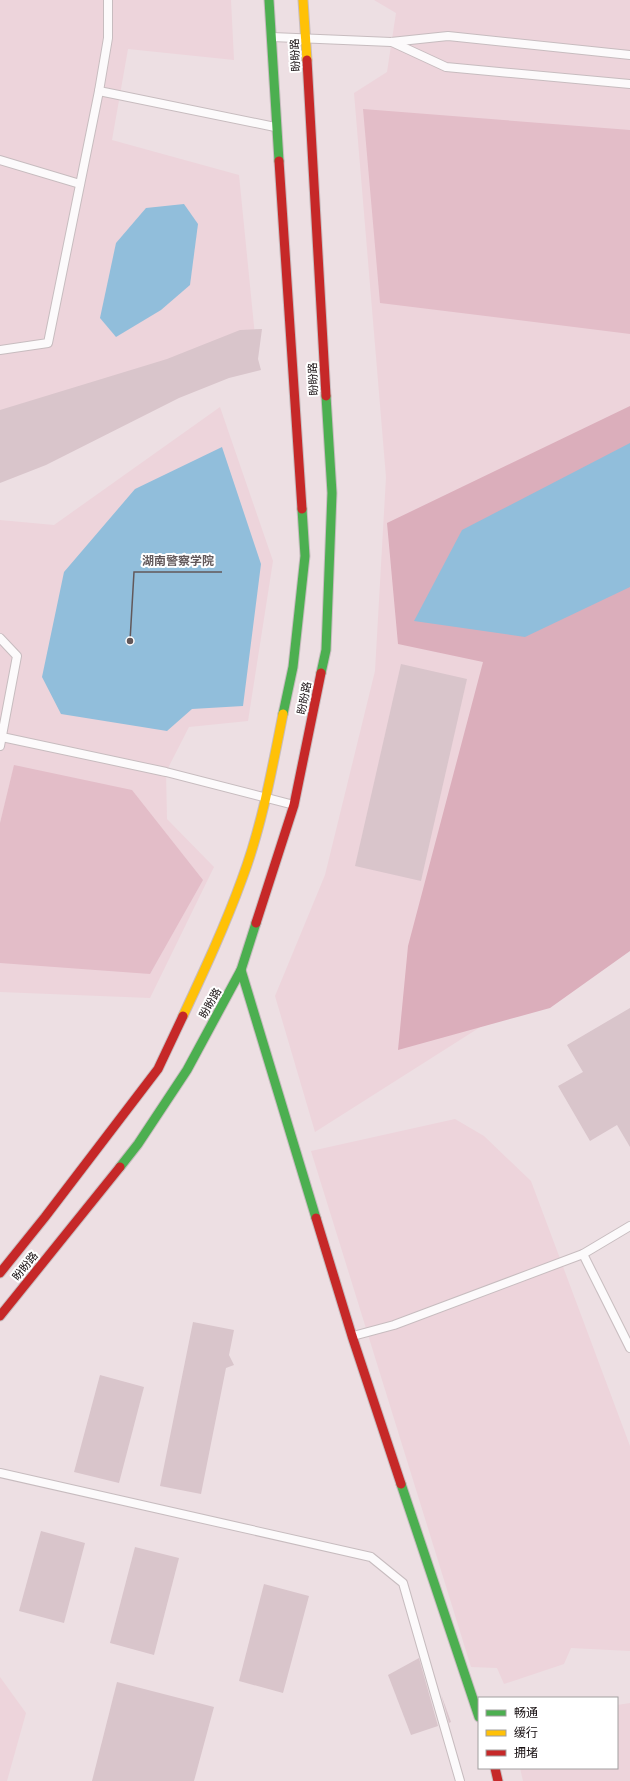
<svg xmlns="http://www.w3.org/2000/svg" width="630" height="1781" viewBox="0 0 630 1781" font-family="Mulish,'Noto Sans SC',sans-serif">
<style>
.built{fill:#edd4db}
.green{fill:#e3bdc8}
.forest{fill:#dbaebb}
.water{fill:#91bedb}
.building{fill:#d9c5cb}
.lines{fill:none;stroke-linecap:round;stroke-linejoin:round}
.lane-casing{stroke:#c7bcbf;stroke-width:10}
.fast-casing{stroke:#c7bcbf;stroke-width:11}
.slow-casing{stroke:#c7bcbf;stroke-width:11}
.jam-casing{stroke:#c7bcbf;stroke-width:11}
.lane{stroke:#fcfafb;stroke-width:8}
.fast{stroke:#4caf50;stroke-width:9}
.slow{stroke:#ffc107;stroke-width:9}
.jam{stroke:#c62828;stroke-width:9}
.labels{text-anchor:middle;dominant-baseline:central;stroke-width:4;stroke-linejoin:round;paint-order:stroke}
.street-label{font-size:11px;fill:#170f11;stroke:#fff}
.leader{fill:none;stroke:#62585a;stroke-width:1.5}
.callout-dot{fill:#62585a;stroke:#fff;stroke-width:1.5}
.callout-label{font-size:12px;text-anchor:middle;font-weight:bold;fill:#62585a;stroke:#fff;stroke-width:4;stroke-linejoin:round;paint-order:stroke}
</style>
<rect width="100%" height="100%" fill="#eddfe3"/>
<g class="built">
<polygon points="0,0 231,0 234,60 128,49 112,140 239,175 255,336 0,417"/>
<polygon points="374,0 630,0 630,932 315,1132 275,996 325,875 375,671 386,477 354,93 387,72 396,13"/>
<polygon points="220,407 273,561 248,721 189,727 166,772 167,819 214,867 150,998 0,992 0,520 54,525"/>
<polygon points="455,1119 484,1136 531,1181 630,1446 630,1651 571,1648 564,1664 504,1684 497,1668 471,1667 311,1151"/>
<polygon points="0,1677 26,1713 7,1781 0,1781"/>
<polygon points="630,1703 630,1781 523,1781 520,1768 617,1768 617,1705"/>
</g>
<g class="green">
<polygon points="363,109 630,130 630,334 380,303"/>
<polygon points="14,765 132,790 203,880 150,974 0,963 0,823"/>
</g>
<polygon class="forest" points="630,406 630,951 550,1008 398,1050 408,946 483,662 398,644 387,523"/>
<g class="water">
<polygon points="184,204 198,224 190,285 161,310 116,337 100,318 116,243 146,208"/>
<polygon points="630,443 630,587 525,637 414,621 462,530"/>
<polygon points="222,447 261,564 243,706 192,709 167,731 61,714 42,677 64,572 135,489"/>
</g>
<g class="building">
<polygon points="262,329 258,359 261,370 229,378 179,398 46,465 0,483 0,410 167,359 240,330"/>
<polygon points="401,664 467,679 421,881 355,866"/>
<polygon points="630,1008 630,1147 617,1125 590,1141 558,1086 583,1072 567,1045"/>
<polygon points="193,1322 234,1330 229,1355 234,1365 226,1368 201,1494 160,1486"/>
<polygon points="100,1375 144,1387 119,1483 74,1472"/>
<polygon points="41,1531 85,1543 64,1623 19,1611"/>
<polygon points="135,1547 179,1558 154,1655 110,1643"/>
<polygon points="264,1584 309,1596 283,1693 239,1681"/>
<polygon points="419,1658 438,1726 411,1735 388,1675"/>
<polygon points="117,1682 214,1707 194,1781 92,1781"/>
<polygon points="441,1694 451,1722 449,1723"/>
</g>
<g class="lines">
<defs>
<g id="lane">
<polyline points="272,37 391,42 448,36 630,55"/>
<polyline points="392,42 446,67 630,84"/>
<polyline points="99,91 275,127"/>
<polyline points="0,160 80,184"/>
<polyline points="0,350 48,343 99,91 108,38 108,0"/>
<polyline points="0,638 17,656 0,746"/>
<polyline points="2,737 166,772 294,805"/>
<polyline points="583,1254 630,1348"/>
<polyline points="353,1336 394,1325 583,1254 630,1226"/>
<polyline points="0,1473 371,1557 403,1583 460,1781"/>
</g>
<g id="fast">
<polyline points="269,0 279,161"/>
<polyline points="321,673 326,650 332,493 326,396"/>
<polyline points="283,714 293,667 305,556 302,509"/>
<polyline points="241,970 316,1218"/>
<polyline points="120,1167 138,1144 187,1070 241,970 256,923"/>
<polyline points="401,1484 479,1717"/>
</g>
<g id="slow">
<polyline points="303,0 307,60"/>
<path d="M 183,1016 C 204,971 225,926 242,879 C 262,826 272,769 283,714"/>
</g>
<g id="jam">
<polyline points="307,60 326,396"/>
<polyline points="279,161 302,509"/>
<polyline points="256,923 294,805 321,673"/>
<polyline points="316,1218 352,1336 401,1484"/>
<polyline points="0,1273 45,1217 158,1069 183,1016"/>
<polyline points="0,1316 120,1167"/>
<polyline points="495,1768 498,1781"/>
</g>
</defs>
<use href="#lane" class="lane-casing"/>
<use href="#fast" class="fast-casing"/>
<use href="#slow" class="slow-casing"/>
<use href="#jam" class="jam-casing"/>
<use href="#lane" class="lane"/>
<use href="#fast" class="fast"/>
<use href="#slow" class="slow"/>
<use href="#jam" class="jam"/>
</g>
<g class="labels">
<g class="street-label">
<text transform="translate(295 55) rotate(-93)">盼盼路</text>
<text transform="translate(313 379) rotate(-93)">盼盼路</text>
<text transform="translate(304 698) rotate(-79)">盼盼路</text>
<text transform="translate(210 1003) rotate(-61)">盼盼路</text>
<text transform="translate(25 1266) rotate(-51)">盼盼路</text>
</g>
</g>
<path class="leader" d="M130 641L134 572H222"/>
<circle class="callout-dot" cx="130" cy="641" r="4"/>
<g class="callout-label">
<text x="178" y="565">湖南警察学院</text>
</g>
<rect x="478" y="1697" width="140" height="72" fill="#ffffff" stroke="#a29fa0"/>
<rect x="486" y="1710" width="20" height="6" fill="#4caf50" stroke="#a29fa0"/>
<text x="514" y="1717" font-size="12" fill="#170f11">畅通</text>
<rect x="486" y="1730" width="20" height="6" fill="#ffc107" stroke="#a29fa0"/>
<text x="514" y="1737" font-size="12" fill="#170f11">缓行</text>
<rect x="486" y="1750" width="20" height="6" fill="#c62828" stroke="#a29fa0"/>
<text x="514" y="1757" font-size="12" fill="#170f11">拥堵</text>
</svg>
